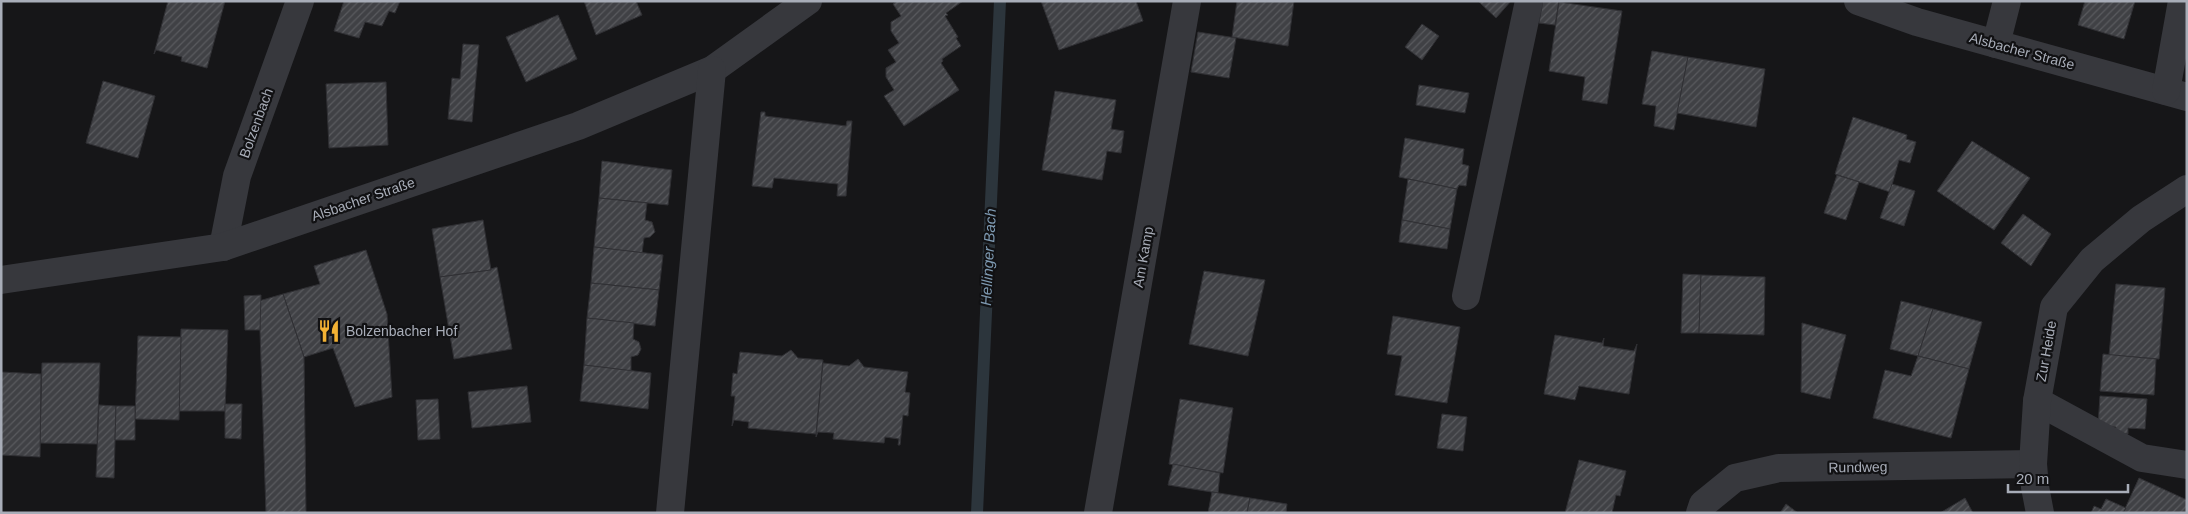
<svg xmlns="http://www.w3.org/2000/svg" width="2188" height="514" viewBox="0 0 2188 514" font-family="Helvetica,sans-serif">
<style>
.lines{fill:none;stroke-linecap:round;stroke-linejoin:round}
.stream{stroke:#2c353c;stroke-width:12}
.building{fill:url(#building-hatch);stroke:#303034}
.minor{stroke:#37383d;stroke-width:28}
.labels{text-anchor:middle;dominant-baseline:central;stroke-width:4.5;stroke-linejoin:round;paint-order:stroke}
.street-label{font-size:14px;fill:#a8adb8;stroke:#111113}
.poi-label{font-size:14px;fill:#a8adb8;stroke:#111113;text-anchor:start}
.water-label{font-size:15px;font-style:italic;fill:#7f9bb3;stroke:#111113}
</style>
<defs>
<pattern id="building-hatch" width="6" height="6" patternUnits="userSpaceOnUse" patternTransform="scale(1.25)"><rect width="6" height="6" fill="#404145"/><path d="M-1 1l2-2M0 6l6-6M5 7l2-2" fill="none" stroke="#595a5e"/></pattern>
</defs>
<rect width="100%" height="100%" fill="#161618"/>
<g class="lines">
<polyline class="stream" points="977,513 1000,1"/>
</g>
<g class="building">
<polygon points="168,1 225,1 207,68 181,61 182,57 156,50 154,54"/>
<polygon points="344,1 400,1 395,13 389,11 382,26 365,22 359,38 334,31"/>
<polygon points="584,1 636,1 642,15 596,35"/>
<polygon points="897,1 963,1 946,13 948,15 945,16 958,37 956,38 961,46 942,59 943,61 941,63 959,90 904,126 884,96 894,90 886,77 886,68 896,62 888,50 899,43 891,31 891,22 901,16 893,4"/>
<polygon points="1041,1 1136,1 1143,21 1059,50"/>
<polygon points="1237,1 1294,1 1288,46 1232,37"/>
<polygon points="1478,1 1511,1 1496,18"/>
<polygon points="1543,1 1559,1 1555,25 1539,23"/>
<polygon points="2085,1 2135,1 2124,39 2078,25"/>
<polygon points="1559,2 1622,11 1607,104 1582,100 1585,77 1549,71"/>
<polygon points="558,15 577,59 526,82 506,37"/>
<polygon points="1422,24 1439,36 1422,60 1405,47"/>
<polygon points="1198,32 1236,38 1229,78 1191,72"/>
<polygon points="463,44 479,45 472,122 448,119 452,78 460,79"/>
<polygon points="1652,51 1688,57 1674,130 1654,126 1656,106 1642,104"/>
<polygon points="1688,57 1765,69 1756,127 1677,113"/>
<polygon points="103,81 155,96 138,158 86,143"/>
<polygon points="386,82 388,145 329,148 326,84"/>
<polygon points="1419,85 1469,93 1465,113 1416,105"/>
<polygon points="1055,91 1116,100 1111,129 1124,131 1121,153 1107,151 1102,180 1042,170"/>
<polygon points="761,112 765,112 765,116 846,126 847,121 852,121 846,196 837,196 838,184 774,178 772,188 752,186"/>
<polygon points="1853,117 1907,135 1906,139 1916,142 1910,163 1899,160 1890,192 1835,174"/>
<polygon points="1405,138 1464,149 1462,164 1469,166 1466,186 1459,185 1457,189 1399,177"/>
<polygon points="1972,141 2030,178 1994,230 1937,191"/>
<polygon points="602,161 672,170 668,205 599,198"/>
<polygon points="1837,175 1859,182 1846,220 1824,213"/>
<polygon points="1408,179 1457,189 1450,229 1402,220"/>
<polygon points="1892,184 1915,191 1904,226 1880,218"/>
<polygon points="599,198 647,203 645,220 652,222 655,232 650,237 644,238 642,253 594,247"/>
<polygon points="2023,214 2051,234 2031,266 2001,243"/>
<polygon points="483,220 491,270 440,277 432,229"/>
<polygon points="1402,220 1450,229 1447,249 1399,242"/>
<polygon points="594,247 663,255 659,290 591,283"/>
<polygon points="366,250 387,314 392,397 355,407 333,348 304,357 283,294 320,284 314,266"/>
<polygon points="497,267 512,349 454,359 440,277 491,270 491,269"/>
<polygon points="1204,271 1265,280 1248,356 1189,344"/>
<polygon points="1683,274 1701,275 1699,333 1681,333"/>
<polygon points="1701,275 1765,277 1764,335 1699,333"/>
<polygon points="591,283 659,290 655,326 587,318"/>
<polygon points="2116,284 2165,288 2159,359 2109,355"/>
<polygon points="283,294 304,357 306,513 266,513 259,301"/>
<polygon points="261,295 260,330 245,330 244,296"/>
<polygon points="1901,301 1933,309 1918,356 1890,349"/>
<polygon points="1933,309 1982,322 1969,369 1918,356"/>
<polygon points="1393,316 1460,327 1447,403 1395,395 1402,356 1387,354"/>
<polygon points="587,318 634,323 633,339 639,342 641,349 638,355 631,357 631,371 584,365"/>
<polygon points="1802,323 1846,335 1830,399 1801,392"/>
<polygon points="181,329 228,330 225,411 179,411"/>
<polygon points="1555,335 1602,343 1604,338 1603,346 1634,351 1637,344 1629,394 1579,386 1575,400 1544,394"/>
<polygon points="138,336 181,337 179,420 135,419"/>
<polygon points="791,350 798,358 823,360 816,434 748,428 749,422 734,420 732,426 735,396 731,396 733,373 737,374 740,352 782,356"/>
<polygon points="2103,354 2156,359 2154,395 2100,391"/>
<polygon points="1918,356 1969,369 1951,438 1873,418 1885,370 1911,376"/>
<polygon points="858,359 864,367 908,372 905,392 910,393 908,416 903,415 900,445 898,445 899,439 885,437 884,443 833,439 834,433 818,432 816,437 823,363 849,366"/>
<polygon points="42,363 100,363 97,444 40,443"/>
<polygon points="584,365 651,373 648,409 580,401"/>
<polygon points="1,372 41,374 40,457 1,455"/>
<polygon points="527,386 531,422 472,428 468,392"/>
<polygon points="2100,396 2147,399 2145,429 2128,428 2128,434 2115,433 2116,427 2098,426"/>
<polygon points="438,399 440,439 418,440 416,400"/>
<polygon points="1180,399 1233,408 1223,473 1169,464"/>
<polygon points="225,404 242,404 241,439 225,438"/>
<polygon points="99,405 116,406 114,478 96,477"/>
<polygon points="116,406 135,406 135,440 115,440"/>
<polygon points="1442,414 1467,417 1463,451 1437,448"/>
<polygon points="1579,460 1626,471 1620,496 1616,495 1612,513 1565,513"/>
<polygon points="1173,464 1220,473 1218,493 1168,485"/>
<polygon points="2139,478 2187,500 2187,513 2123,513"/>
<polygon points="1212,492 1250,498 1247,513 1208,513"/>
<polygon points="1250,498 1287,504 1286,513 1247,513"/>
<polygon points="1965,498 1973,513 1940,513"/>
<polygon points="2106,499 2126,508 2123,513 2091,513 2094,506 2101,509"/>
<polygon points="1786,504 1798,513 1780,513"/>
</g>
<g class="lines">
<g class="minor">
<polyline points="1858,1 1917,22 2187,97"/>
<polyline points="1996,44 2007,1"/>
<polyline points="2166,91 2182,1"/>
<polyline points="223,247 237,176 300,1"/>
<polyline points="1,280 223,247 578,126 712,70 808,1"/>
<polyline points="1466,296 1529,1"/>
<polyline points="2037,401 2142,458 2187,465"/>
<polyline points="670,513 712,70"/>
<polyline points="1098,513 1187,1"/>
<polyline points="1700,513 1703,504 1735,478 1779,468 2033,464"/>
<polyline points="2040,513 2035,487 2033,464 2037,401 2054,307 2092,260 2141,219 2187,189"/>
</g>
</g>
<defs>
<symbol id="restaurant-bare" viewBox="-9 -9 18 18"><path d="M-5-6h1v4h1v-4h1v4h1v-4h1v5L-1.5 .5V6h-2V.5L-5-1ZM5-6V6H3V1.5H1.5Q1.5-4 5-6Z" fill="#f2b134" stroke="#111113" stroke-width="2.5" paint-order="stroke"/></symbol>
</defs>
<g fill-rule="evenodd">
<use href="#restaurant-bare" x="313" y="315" width="32" height="32"/>
</g>
<g class="labels">
<g class="street-label">
<text transform="translate(2022 51) rotate(15)">Alsbacher Straße</text>
<text transform="translate(256 123) rotate(-70)">Bolzenbach</text>
<text transform="translate(363 199) rotate(-19)">Alsbacher Straße</text>
<text transform="translate(1143 257) rotate(-80)">Am Kamp</text>
<text transform="translate(2046 351) rotate(-80)">Zur Heide</text>
<text transform="translate(1858 467) rotate(-1)">Rundweg</text>
</g>
<g class="poi-label">
<text x="346" y="331">Bolzenbacher Hof</text>
</g>
<g class="water-label">
<text transform="translate(988 257) rotate(-87)">Hellinger Bach</text>
</g>
</g>
<rect width="2188" height="514" fill="none" stroke="#a8adb8" stroke-width="5"/>
<path d="M2008 484v8h120v-8" fill="none" stroke="#a8adb8" stroke-width="2.5"/>
<text x="2016" y="484" font-size="15" fill="#a8adb8" stroke="#111113" stroke-width="4" paint-order="stroke">20 m</text>
</svg>
